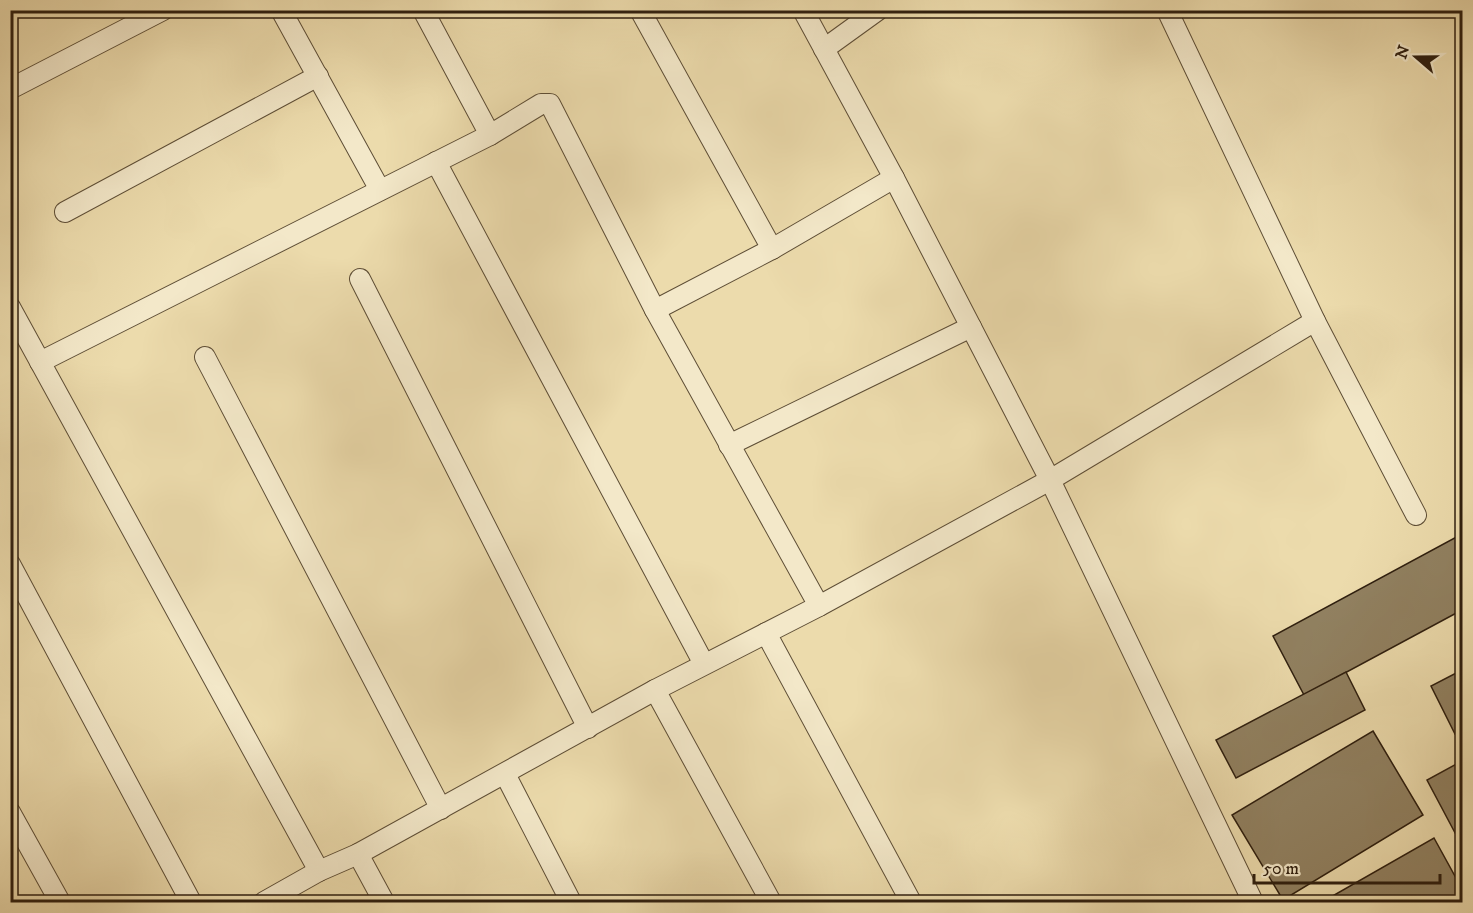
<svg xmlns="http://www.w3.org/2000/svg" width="1473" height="913" viewBox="0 0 1473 913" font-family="'IM FELL DW Pica',serif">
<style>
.building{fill:#918161;stroke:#2f1f0f;stroke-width:1.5}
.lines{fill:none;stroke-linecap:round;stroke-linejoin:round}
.minor-casing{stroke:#5e4e36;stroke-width:22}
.minor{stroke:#f3e8c9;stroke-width:20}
</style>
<rect width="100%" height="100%" fill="#ecdbac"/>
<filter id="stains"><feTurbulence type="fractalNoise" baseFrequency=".00333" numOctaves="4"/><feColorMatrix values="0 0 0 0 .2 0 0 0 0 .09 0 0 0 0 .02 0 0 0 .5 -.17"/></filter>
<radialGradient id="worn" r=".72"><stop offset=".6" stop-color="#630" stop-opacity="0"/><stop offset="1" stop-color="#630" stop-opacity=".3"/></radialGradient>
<g class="building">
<polygon points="1462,534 1462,610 1304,695 1273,636"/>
<polygon points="1462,670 1462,731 1455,734 1431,686"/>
<polygon points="1346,672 1365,710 1236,778 1216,740"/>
<polygon points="1373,731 1423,815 1283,900 1232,815"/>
<polygon points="1462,761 1462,846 1427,780"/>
<polygon points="1434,838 1462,889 1462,902 1322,902"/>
</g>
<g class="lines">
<defs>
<g id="minor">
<polyline points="281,10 380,190"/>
<polyline points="423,10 490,135"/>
<polyline points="640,10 772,249"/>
<polyline points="803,10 894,178 1050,480 1253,902"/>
<polyline points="824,49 878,10"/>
<polyline points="10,89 163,10"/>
<polyline points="436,162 704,664"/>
<polyline points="65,212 318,76"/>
<polyline points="360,279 588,728"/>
<polyline points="10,307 319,871"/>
<polyline points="655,310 772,249 894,178"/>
<polyline points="1315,321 1416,515"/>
<polyline points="205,357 441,809"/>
<polyline points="40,362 490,135 541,104 550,104 655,310 819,606"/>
<polyline points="729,445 971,327"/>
<polyline points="10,564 191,902"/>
<polyline points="766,633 911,902"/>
<polyline points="655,690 771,902"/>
<polyline points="505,774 571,902"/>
<polyline points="10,812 60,902"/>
<polyline points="358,854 384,902"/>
<polyline points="264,902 319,871 358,854 655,690 819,606 1050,480 1315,321 1167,10"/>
</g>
</defs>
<use href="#minor" class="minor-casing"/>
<use href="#minor" class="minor"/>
</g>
<rect width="1473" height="913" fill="none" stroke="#ecdbac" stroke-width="36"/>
<rect x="12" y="12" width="1449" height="889" fill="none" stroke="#2f1f0f" stroke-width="3"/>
<rect x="18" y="18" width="1437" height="877" fill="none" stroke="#2f1f0f" stroke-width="1.5"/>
<g transform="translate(1416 57) rotate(290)" stroke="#f3e8c9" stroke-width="4.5" paint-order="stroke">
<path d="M0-4.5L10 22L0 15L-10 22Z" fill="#2f1f0f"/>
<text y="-9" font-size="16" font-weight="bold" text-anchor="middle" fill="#2f1f0f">N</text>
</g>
<path d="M1254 874v9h186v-9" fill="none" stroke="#2f1f0f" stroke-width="3"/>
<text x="1263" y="874" font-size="18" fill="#2f1f0f" stroke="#f3e8c9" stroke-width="4.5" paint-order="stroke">50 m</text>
<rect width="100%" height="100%" filter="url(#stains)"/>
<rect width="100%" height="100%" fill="url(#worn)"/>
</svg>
